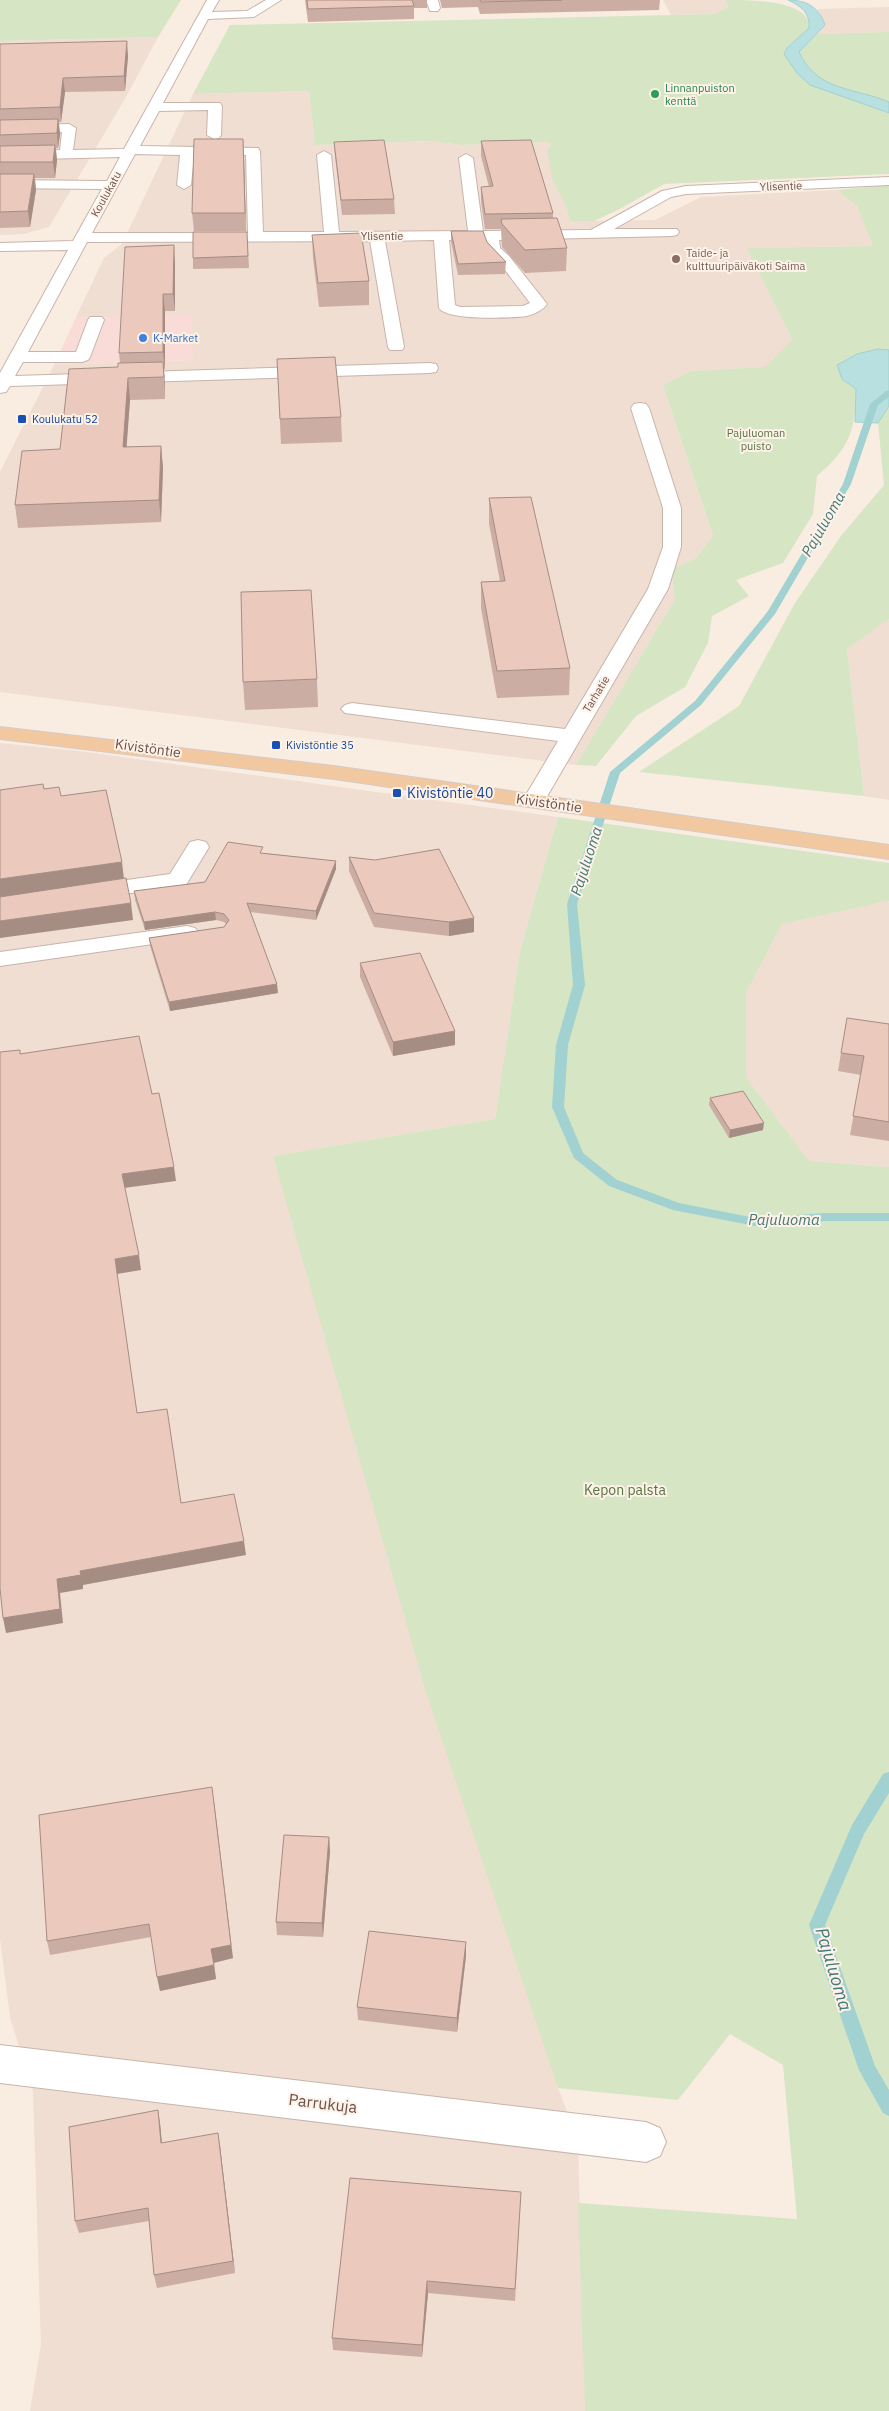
<svg xmlns="http://www.w3.org/2000/svg" width="889" height="2411" viewBox="0 0 889 2411" font-family="'IBM Plex Sans',sans-serif">
<style>
.residential{fill:#f0ded2}
.commercial{fill:#f9dcd7}
.green{fill:#d6e5c3}
.water{fill:#b9e0e0;stroke:#a1d1d1}
.lines{fill:none;stroke-linecap:round;stroke-linejoin:round}
.stream{fill:#a1d1d1;fill-rule:evenodd}
.minor-casing{stroke:#c8b4ab;stroke-width:2}
.major-casing{stroke:#d4cbc9;stroke-width:2}
.minor{fill:#fff;fill-rule:evenodd}
.major{fill:#f2c8a1;fill-rule:evenodd}
.wall{fill:#cbada3}
.shaded-wall{fill:#a58d84}
.building{fill:#ecc9bd;stroke:#a58d84}
.leisure-dot{fill:#2e9e5b;stroke:#fdf2e8;stroke-width:2}
.education-dot{fill:#8d6e63;stroke:#fdf2e8;stroke-width:2}
.shop-dot{fill:#3f7fe0;stroke:#fdf2e8;stroke-width:2}
.transit-dot{fill:#1a4fb4;stroke:#fdf2e8;stroke-width:2}
.labels{text-anchor:middle;dominant-baseline:central;stroke-width:4;stroke-linejoin:round;paint-order:stroke}
.far-leisure-label{font-size:11px;fill:#27864d;stroke:#fdf2e8;text-anchor:start}
.far-street-label{font-size:11px;fill:#6e534c;stroke:#fdf2e8}
.far-education-label{font-size:11px;fill:#785e54;stroke:#fdf2e8;text-anchor:start}
.far-shop-label{font-size:11px;fill:#366cbe;stroke:#fdf2e8;text-anchor:start}
.far-transit-label{font-size:11px;fill:#164399;stroke:#fdf2e8;text-anchor:start}
.far-park-label{font-size:11px;fill:#597345;stroke:#fdf2e8}
.street-label{font-size:14px;fill:#6e534c;stroke:#fdf2e8}
.transit-label{font-size:14px;fill:#164399;stroke:#fdf2e8;text-anchor:start}
.park-label{font-size:14px;fill:#597345;stroke:#fdf2e8}
.water-label{font-size:15px;font-style:italic;fill:#457879;stroke:#fdf2e8}
.near-street-label{font-size:16px;fill:#6e534c;stroke:#fdf2e8}
.near-water-label{font-size:18px;font-style:italic;fill:#457879;stroke:#fdf2e8}
</style>
<rect width="100%" height="100%" fill="#f9ede2"/>
<g class="residential">
<polygon points="663,0 726,0 729,4 724,11 715,14 671,15"/>
<polygon points="889,7 889,32 817,34 825,25 817,9"/>
<polygon points="158,37 126,97 49,227 24,234 0,235 0,41"/>
<polygon points="309,91 315,145 431,141 461,145 550,142 570,221 655,220 701,197 837,190 857,206 866,226 873,246 748,248 792,341 765,367 691,371 663,385 713,536 696,558 671,570 675,599 576,765 0,692 0,472 54,365 193,360 119,317 76,317 104,258 122,244 193,94"/>
<polygon points="889,619 889,800 864,796 847,649"/>
<polygon points="0,743 79,751 558,817 520,951 495,1119 273,1156 558,2088 578,2139 585,2411 30,2411 41,2345 33,2092 10,2017 0,1939"/>
<polygon points="889,901 889,1167 809,1161 746,1077 746,993 782,924"/>
</g>
<polygon class="commercial" points="191,315 193,360 54,365 76,317"/>
<g class="green">
<polygon points="0,0 181,0 158,37 0,41"/>
<path d="M 726,0 C 751,0 811,0 809,28 L 787,48 L 797,73 L 889,113 L 889,174 L 664,184 L 618,210 L 594,221 L 570,221 L 566,206 L 553,181 L 547,150 L 551,146 L 550,142 L 461,145 L 431,141 L 315,145 L 309,91 L 193,94 L 230,25 L 715,14 L 728,7 Z"/>
<path d="M 889,32 L 889,102 C 851,87 821,94 799,52 L 817,34 Z"/>
<path d="M 889,185 L 889,350 L 878,349 L 842,379 L 856,389 C 856,430 849,449 817,476 L 813,514 L 783,563 L 736,580 L 749,596 L 712,616 L 708,643 L 685,687 L 636,716 L 596,766 L 576,765 L 675,599 L 671,570 L 696,558 L 713,536 L 663,385 L 691,371 L 765,367 L 792,340 L 747,248 L 873,246 L 857,206 L 837,190 Z"/>
<polygon points="889,406 889,619 847,649 864,796 639,772 739,706 795,603 841,536 884,485 878,423"/>
<polygon points="558,817 889,863 889,901 782,924 746,993 746,1077 809,1161 889,1167 889,2411 585,2411 578,2203 797,2219 783,2065 730,2034 678,2100 558,2088 425,1689 273,1156 495,1119 520,951"/>
</g>
<g class="water">
<path d="M 788,0 C 806,0 819,7 825,25 L 799,52 C 818,92 853,87 889,102 L 889,113 L 810,85 L 797,73 L 784,54 L 787,48 L 809,28 C 810,13 801,6 788,0 Z"/>
<polygon points="878,349 889,350 889,406 878,423 855,422 856,389 842,379 837,365 857,354"/>
</g>
<g class="lines">
<g class="stream">
<polygon points="886,391 889,391 889,397 878,405 851,484 775,614 701,705 620,773 577,904 585,985 568,1045 564,1107 583,1153 617,1180 679,1203 755,1218 825,1213 889,1213 889,1221 825,1221 755,1226 673,1210 609,1186 574,1158 552,1107 556,1045 573,985 567,904 610,772 695,701 768,611 843,484 870,404"/>
<polygon points="889,1772 889,1793 864,1834 825,1925 875,2066 889,2090 889,2116 883,2113 859,2070 809,1925 852,1825 883,1774"/>
</g>
<defs>
<g id="minor">
<path d="M 207,0 L 219,0 L 212,12 L 247,11 L 266,0 L 281,0 L 254,17 L 208,19 L 163,103 L 220,103 L 222,106 L 221,135 L 219,138 L 214,139 L 207,135 L 208,110 L 159,111 L 140,146 L 258,148 L 260,151 L 263,232 L 324,232 L 317,155 L 324,151 L 331,155 L 339,232 L 468,231 L 459,158 L 466,154 L 473,158 L 483,231 L 591,230 L 662,191 L 686,186 L 889,177 L 889,185 L 686,194 L 671,197 L 614,229 L 677,229 L 679,232 L 677,235 L 672,236 L 499,240 L 500,248 L 509,256 L 547,304 C 543,310 534,314 527,316 C 511,318 448,321 439,308 L 434,240 L 385,241 L 404,347 L 402,350 L 390,350 L 388,347 L 370,241 L 87,242 L 28,352 L 76,352 L 88,320 L 90,317 L 102,317 L 104,320 L 90,357 L 88,360 L 82,362 L 23,362 L 15,376 L 430,363 L 436,364 L 438,368 L 436,372 L 430,373 L 10,386 L 6,392 L 0,393 L 0,373 L 68,250 L 0,251 L 0,243 L 73,241 L 102,189 L 0,188 L 0,180 L 107,181 L 120,157 L 0,160 L 0,152 L 60,150 L 62,132 L 0,134 L 0,126 L 69,124 L 76,128 L 73,150 L 124,149 ZM 135,154 L 180,155 L 177,185 L 184,189 L 191,185 L 194,155 L 246,155 L 248,233 L 92,233 ZM 449,240 L 484,240 L 488,252 L 499,262 L 530,303 L 523,306 L 460,307 L 455,305 Z"/>
<polygon points="426,0 438,0 440,8 438,11 430,11"/>
<polygon points="640,403 646,404 649,408 681,508 681,547 668,589 542,805 534,807 526,805 523,800 558,741 345,713 341,709 345,705 352,703 565,729 648,589 663,547 663,508 631,408 634,404"/>
<polygon points="198,840 206,842 209,847 186,885 91,899 83,897 79,892 83,887 91,885 170,874 190,842"/>
<polygon points="187,926 195,928 199,933 195,938 0,966 0,952"/>
<polygon points="0,2045 646,2122 660,2128 666,2142 660,2156 646,2162 0,2083"/>
</g>
<polygon id="major" points="0,727 334,766 889,845 889,859 334,779 0,739"/>
</defs>
<use href="#minor" class="minor-casing"/>
<use href="#major" class="major-casing"/>
<use href="#minor" class="minor"/>
<use href="#major" class="major"/>
</g>
<g class="wall">
<polygon points="305,0 427,0 427,8 414,8 414,19 308,22"/>
<polygon points="440,0 660,0 659,10 480,14 478,7 442,8"/>
<polygon points="0,44 128,56 125,91 65,92 61,122 59,122 60,134 58,148 56,148 57,160 55,178 35,178 36,190 30,227 0,228"/>
<polygon points="243,139 246,231 194,231 192,213"/>
<polygon points="481,141 553,213 553,218 567,248 566,271 525,273 502,247 501,229 485,229 481,202 481,187 489,187 481,156"/>
<polygon points="334,142 394,199 395,214 342,215 335,156"/>
<polygon points="451,231 487,242 506,262 505,274 458,275 451,242"/>
<polygon points="247,232 249,268 193,269 193,258"/>
<polygon points="312,235 369,281 369,305 319,307 313,258"/>
<polygon points="175,262 175,311 165,311 165,369 164,369 165,399 130,400 126,447 161,446 163,468 161,522 18,528 15,505 60,449 118,367 120,363 119,353"/>
<polygon points="277,359 341,417 342,442 281,444"/>
<polygon points="489,498 570,668 569,695 497,698 481,608 481,582 500,581 489,524"/>
<polygon points="317,679 318,707 245,710 243,682"/>
<polygon points="263,853 336,861 336,869 316,920 250,912 278,993 170,1011 150,946 149,938 224,927 226,924 224,922 216,920 145,930 135,900 134,891 205,882"/>
<polygon points="349,857 474,932 449,936 374,927 349,871"/>
<polygon points="360,963 455,1031 455,1045 393,1056 360,977"/>
<polygon points="889,1024 889,1141 850,1135 861,1075 838,1071 841,1053"/>
<polygon points="710,1098 763,1130 729,1138 709,1105"/>
<polygon points="39,1815 233,1958 214,1963 216,1979 160,1991 151,1937 50,1955 47,1941"/>
<polygon points="329,1837 330,1851 323,1937 277,1935 276,1922"/>
<polygon points="466,1956 457,2032 358,2020 357,2007"/>
<polygon points="160,2123 162,2143 220,2146 235,2273 157,2288 154,2275 149,2221 79,2233 75,2221"/>
<polygon points="521,2192 515,2301 428,2293 422,2357 333,2350 332,2338"/>
</g>
<g class="shaded-wall">
<polygon points="127,41 128,56 125,91 124,76"/>
<polygon points="63,78 65,92 61,122 60,107"/>
<polygon points="58,119 60,134 58,148 57,133"/>
<polygon points="243,139 244,157 246,231 245,213"/>
<polygon points="55,145 57,160 55,178 53,162"/>
<polygon points="34,174 36,190 30,227 28,211"/>
<polygon points="174,245 175,262 175,311 173,294"/>
<polygon points="163,294 165,311 165,369 163,352"/>
<polygon points="163,362 165,383 165,399 164,377"/>
<polygon points="128,378 130,400 125,469 123,447"/>
<polygon points="161,446 163,468 161,522 159,500"/>
<polygon points="336,861 336,869 316,920 316,911"/>
<polygon points="122,862 124,879 0,897 0,879"/>
<polygon points="131,903 133,920 0,938 0,921"/>
<polygon points="215,912 216,920 145,930 144,922"/>
<polygon points="474,918 474,932 449,936 449,922"/>
<polygon points="277,984 278,993 170,1011 169,1002"/>
<polygon points="455,1031 455,1045 393,1056 393,1042"/>
<polygon points="764,1123 763,1130 729,1138 730,1130"/>
<polygon points="174,1167 176,1181 124,1188 122,1174"/>
<polygon points="139,1255 141,1270 117,1274 115,1259"/>
<polygon points="244,1541 246,1555 83,1585 83,1589 60,1593 63,1623 6,1633 3,1618 57,1579 80,1571"/>
<polygon points="214,1801 233,1958 213,1963 211,1949"/>
<polygon points="329,1837 330,1851 323,1937 322,1923"/>
<polygon points="466,1942 466,1956 457,2032 457,2018"/>
<polygon points="214,1965 216,1979 160,1991 157,1977"/>
<polygon points="158,2110 160,2123 163,2156 161,2143"/>
<polygon points="218,2133 220,2146 235,2273 233,2261"/>
<polygon points="427,2281 428,2293 422,2357 422,2345"/>
</g>
<g class="building">
<polygon points="307,0 412,0 414,6 308,9"/>
<polygon points="480,0 562,0 481,2"/>
<polygon points="127,41 124,76 63,78 60,107 0,109 0,44"/>
<polygon points="58,119 57,133 0,135 0,120"/>
<polygon points="194,139 243,139 245,213 192,213"/>
<polygon points="384,140 394,199 341,200 334,142"/>
<polygon points="531,140 553,213 485,214 481,187 493,186 481,141"/>
<polygon points="55,145 53,162 0,162 0,146"/>
<polygon points="0,174 34,174 28,211 0,212"/>
<polygon points="557,218 567,248 525,250 502,224 501,219"/>
<polygon points="451,231 483,231 487,242 506,262 458,264"/>
<polygon points="193,232 247,232 248,256 193,258"/>
<polygon points="361,233 369,281 318,283 312,235"/>
<polygon points="174,245 173,294 163,294 163,352 119,353 125,247"/>
<polygon points="335,357 341,417 280,419 277,359"/>
<polygon points="163,362 164,377 128,378 123,447 161,446 159,500 15,505 22,451 60,449 69,369 118,367 118,363"/>
<polygon points="531,497 570,668 497,671 481,582 505,581 489,498"/>
<polygon points="311,590 317,679 243,682 241,592"/>
<polygon points="43,784 44,789 59,787 61,796 106,790 122,862 0,879 0,790"/>
<polygon points="228,842 263,847 260,853 336,861 316,911 247,903 277,984 169,1002 149,938 224,927 229,920 224,914 215,912 144,922 134,891 205,882"/>
<polygon points="439,849 474,918 449,922 374,913 349,857 375,860"/>
<polygon points="126,878 131,903 0,921 0,897"/>
<polygon points="420,953 455,1031 393,1042 360,963"/>
<polygon points="847,1018 889,1024 889,1122 853,1116 864,1056 841,1053"/>
<polygon points="139,1036 152,1094 159,1093 174,1167 122,1174 139,1255 115,1259 137,1413 167,1409 181,1503 234,1494 244,1541 80,1571 81,1575 57,1579 60,1609 3,1618 0,1588 0,1052 20,1050 20,1054"/>
<polygon points="743,1091 764,1123 730,1130 710,1098"/>
<polygon points="212,1787 231,1945 211,1949 214,1965 157,1977 149,1924 47,1941 39,1815"/>
<polygon points="284,1835 329,1837 322,1923 276,1922"/>
<polygon points="369,1931 466,1942 457,2018 357,2007"/>
<polygon points="158,2110 161,2143 218,2133 233,2261 154,2275 148,2208 75,2221 69,2127"/>
<polygon points="350,2178 521,2192 515,2289 427,2281 422,2345 332,2338"/>
</g>
<circle class="leisure-dot" cx="655" cy="94" r="5"/>
<circle class="education-dot" cx="676" cy="259" r="5"/>
<circle class="shop-dot" cx="143" cy="338" r="5"/>
<g class="transit-dot">
<rect x="17" y="414" width="10" height="10" rx="2.5"/>
<rect x="271" y="740" width="10" height="10" rx="2.5"/>
<rect x="392" y="788" width="10" height="10" rx="2.5"/>
</g>
<g class="labels">
<g class="far-leisure-label">
<text x="665" y="88">Linnanpuiston<tspan x="665" dy="13">kenttä</tspan></text>
</g>
<g class="far-street-label">
<text transform="translate(781 186) rotate(-2)">Ylisentie</text>
<text transform="translate(106 194) rotate(-61)">Koulukatu</text>
<text x="382" y="236">Ylisentie</text>
<text transform="translate(596 694) rotate(-59)">Tarhatie</text>
</g>
<g class="far-education-label">
<text x="686" y="253">Taide- ja<tspan x="686" dy="13">kulttuuripäiväkoti Saima</tspan></text>
</g>
<g class="far-shop-label">
<text x="153" y="338">K-Market</text>
</g>
<g class="far-transit-label">
<text x="32" y="419">Koulukatu 52</text>
<text x="286" y="745">Kivistöntie 35</text>
</g>
<g class="far-park-label">
<text x="756" y="433">Pajuluoman<tspan x="756" dy="13">puisto</tspan></text>
</g>
<g class="street-label">
<text transform="translate(148 748) rotate(8)">Kivistöntie</text>
<text transform="translate(549 803) rotate(8)">Kivistöntie</text>
</g>
<g class="transit-label">
<text x="407" y="793">Kivistöntie 40</text>
</g>
<g class="park-label">
<text x="625" y="1490">Kepon palsta</text>
</g>
<g class="water-label">
<text transform="translate(823 524) rotate(-60)">Pajuluoma</text>
<text transform="translate(586 861) rotate(-72)">Pajuluoma</text>
<text x="784" y="1219">Pajuluoma</text>
</g>
<g class="near-street-label">
<text transform="translate(323 2103) rotate(7)">Parrukuja</text>
</g>
<g class="near-water-label">
<text transform="translate(834 1969) rotate(73)">Pajuluoma</text>
</g>
</g>
</svg>
